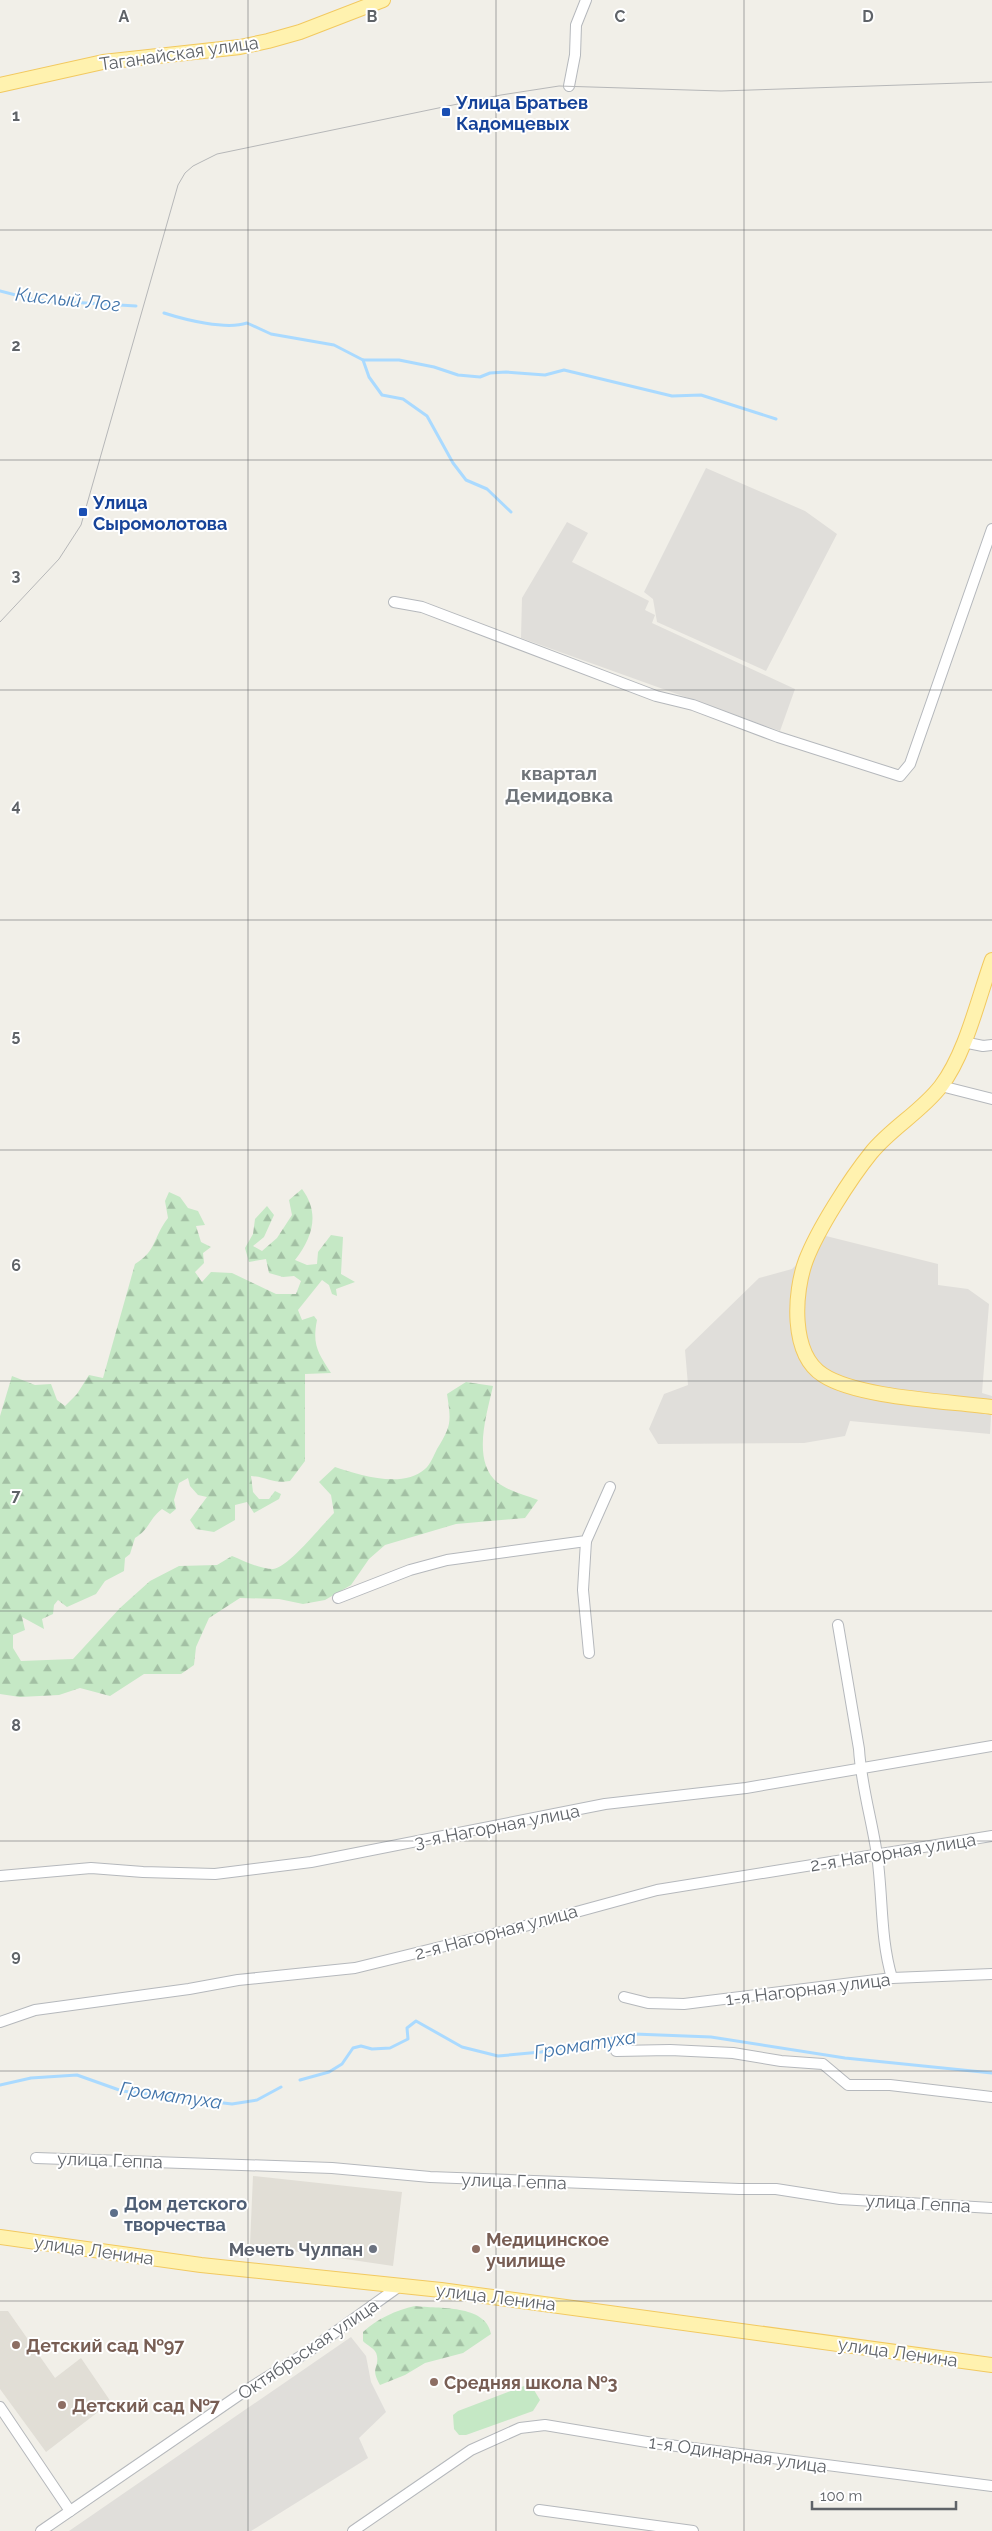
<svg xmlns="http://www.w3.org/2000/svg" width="992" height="2531" viewBox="0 0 992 2531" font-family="Raleway,sans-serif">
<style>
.industrial{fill:#e0deda}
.education{fill:#e1ded6}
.green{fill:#c5e8c5}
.forest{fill:url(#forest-firs)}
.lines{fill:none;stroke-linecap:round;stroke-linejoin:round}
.stream{stroke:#aadaff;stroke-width:3}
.minor-casing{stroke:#b5b8bc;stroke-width:12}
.major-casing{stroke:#f2c960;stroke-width:16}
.minor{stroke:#fff;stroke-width:10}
.major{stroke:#fff2af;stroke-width:14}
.tram{stroke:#b6b7b8;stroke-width:1}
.grid{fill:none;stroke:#5f6368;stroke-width:1;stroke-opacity:0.55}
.transit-dot{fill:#1a4fb4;stroke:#fff;stroke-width:2}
.service-dot{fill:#5c6f8a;stroke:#fff;stroke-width:2}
.worship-dot{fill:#6b7280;stroke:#fff;stroke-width:2}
.education-dot{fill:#8d6e63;stroke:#fff;stroke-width:2}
.labels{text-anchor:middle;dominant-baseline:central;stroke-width:4;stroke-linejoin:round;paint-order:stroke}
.street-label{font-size:18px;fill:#5f6368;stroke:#fff}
.transit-label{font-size:18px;font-weight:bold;fill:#164399;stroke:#fff;text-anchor:start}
.service-label{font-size:18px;font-weight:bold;fill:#4e5e75;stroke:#fff;text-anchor:start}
.education-label{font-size:18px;font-weight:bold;fill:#785e54;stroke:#fff;text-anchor:start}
.worship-label{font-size:18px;font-weight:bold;fill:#5b616d;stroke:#fff;text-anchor:end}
.water-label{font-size:19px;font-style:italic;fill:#4174aa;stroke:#fff}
.neighbourhood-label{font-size:19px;font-weight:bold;fill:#70757a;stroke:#fff}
.grid-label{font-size:16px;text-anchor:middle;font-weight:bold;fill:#5f6368;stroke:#fff;stroke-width:4;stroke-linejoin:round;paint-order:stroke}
</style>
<defs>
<pattern id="forest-firs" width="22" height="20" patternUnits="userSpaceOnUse" patternTransform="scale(1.25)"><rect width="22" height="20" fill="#c5e8c5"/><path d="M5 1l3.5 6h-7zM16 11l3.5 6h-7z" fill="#a3c0a4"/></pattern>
</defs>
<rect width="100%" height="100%" fill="#f1efe8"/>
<g class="industrial">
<polygon points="706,468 805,511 837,534 766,671 657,622 653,599 644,592"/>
<polygon points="567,522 588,533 572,562 649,601 645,610 655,615 652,623 795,689 780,731 521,638 522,598"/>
<polygon points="826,1236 938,1264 938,1285 968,1289 989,1304 982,1393 992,1396 990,1434 850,1421 845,1436 804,1443 658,1444 649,1429 664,1394 688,1385 685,1350 759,1278 792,1269"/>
<polygon points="351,2337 366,2356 371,2382 386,2412 359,2438 368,2458 251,2531 69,2531"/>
</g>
<g class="education">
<polygon points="253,2176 402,2192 393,2266 250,2245"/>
<polygon points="0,2311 8,2311 55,2378 81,2358 111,2402 46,2452 0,2389"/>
</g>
<polygon class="green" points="524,2386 534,2390 540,2400 533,2411 466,2435 459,2435 454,2429 453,2415 458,2411"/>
<g class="forest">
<path d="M 302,1189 C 320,1213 313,1237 295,1260 L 307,1265 L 317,1264 L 318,1252 L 331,1235 L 343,1237 L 341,1274 L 355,1282 L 336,1289 L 337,1296 L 332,1294 L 329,1285 L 322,1280 L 298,1310 L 302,1320 L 314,1316 L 317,1320 C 312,1345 318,1353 331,1373 L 305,1374 L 305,1461 L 290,1481 C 271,1484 269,1477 251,1476 L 253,1492 L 259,1499 L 269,1499 L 275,1491 L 281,1494 L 279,1499 L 254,1513 L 247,1502 L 235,1505 L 235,1520 L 214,1532 L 196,1529 L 190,1520 L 207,1497 L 198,1495 L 190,1486 L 188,1478 L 179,1483 L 174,1500 L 176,1509 L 170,1514 L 162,1509 C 148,1520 150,1529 135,1538 L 130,1554 L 125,1558 L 124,1571 L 105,1581 L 96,1594 L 67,1607 L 58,1600 L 54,1605 L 53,1614 L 42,1619 L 44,1629 L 22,1617 L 25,1630 L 13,1635 L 13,1648 L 21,1661 L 73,1659 L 120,1608 L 150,1581 L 179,1566 L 217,1565 L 232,1556 C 244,1561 260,1569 273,1569 C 288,1568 321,1526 334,1513 L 331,1495 L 319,1482 L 335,1467 C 359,1475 403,1489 425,1469 C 430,1465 434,1455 437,1449 C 452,1425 451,1421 447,1394 L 466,1382 L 493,1386 C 487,1414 471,1461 498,1483 C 509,1491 525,1495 538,1500 L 525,1518 L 456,1524 L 385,1545 L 369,1559 L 351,1585 L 325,1600 L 303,1604 L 279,1599 L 240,1598 L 209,1618 L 196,1647 L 194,1665 L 181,1674 L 144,1674 L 110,1696 L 80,1688 L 59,1695 L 20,1697 L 0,1694 L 0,1416 L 12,1376 L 35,1385 L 51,1384 L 57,1400 L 65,1406 L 77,1394 L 89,1375 L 103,1378 L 135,1264 C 157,1251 153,1237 168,1218 L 165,1201 L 169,1192 L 180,1197 L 188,1208 L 198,1211 L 205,1225 L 196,1226 L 201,1242 L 211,1247 L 203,1253 L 204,1263 L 195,1272 L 202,1282 L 211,1272 L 232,1273 L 276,1294 L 296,1294 L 301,1281 L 294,1276 L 283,1277 L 269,1273 L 266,1259 L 249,1262 L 245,1248 L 253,1234 L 255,1219 L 267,1206 L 274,1215 L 264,1237 L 253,1246 L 262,1251 L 277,1238 L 292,1215 L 289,1200 Z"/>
<path d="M 415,2306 C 438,2309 486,2304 491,2334 L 463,2353 L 425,2363 L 405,2375 L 380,2385 C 370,2367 379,2369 377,2356 C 376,2348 367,2346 363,2341 L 363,2332 C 377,2319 396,2310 415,2306 Z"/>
</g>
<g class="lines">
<g class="stream">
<polyline points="0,291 35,300 136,306"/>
<path d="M 164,313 C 186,320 226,330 247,323 L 271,334 L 334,345 L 363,360 L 399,360 L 434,367 L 458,375 L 480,377 L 490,373 L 506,372 L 545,375 L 564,370 L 672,396 L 701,395 L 776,419"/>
<polyline points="363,360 369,377 382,395 403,399 427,416 453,463 466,480 487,489 511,512"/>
<polyline points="300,2080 329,2072 342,2064 353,2048 361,2046 372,2049 390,2048 408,2039 407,2028 416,2021 462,2047 498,2056 541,2052 634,2034 711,2037 845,2058 992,2073"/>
<polyline points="0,2085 31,2078 77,2075 122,2091 232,2104 257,2100 281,2087"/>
</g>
<defs>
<g id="minor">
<polyline points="569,86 575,55 576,25 586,0"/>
<polyline points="394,602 422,607 656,696 693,705 778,737 900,776 910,764 992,529"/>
<polyline points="963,1042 983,1046 992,1045"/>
<polyline points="941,1086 992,1099"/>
<polyline points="586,1541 583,1590 589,1653"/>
<polyline points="338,1598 410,1570 447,1560 586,1541 610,1487"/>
<path d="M 838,1625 L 859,1749 C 861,1785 872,1820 877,1855 C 883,1896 880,1938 892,1978"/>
<polyline points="0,1876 91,1868 143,1872 215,1874 311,1862 605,1804 746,1788 992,1746"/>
<polyline points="624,1997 648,2003 684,2004 892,1978 992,1974"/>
<polyline points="0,2022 35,2010 189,1989 238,1980 355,1968 514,1929 657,1890 992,1836"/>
<polyline points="616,2051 670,2050 733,2053 781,2061 823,2064 848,2085 890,2085 992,2097"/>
<polyline points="36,2158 332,2168 430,2177 739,2189 776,2189 840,2199 992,2208"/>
<polyline points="0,2407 70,2511"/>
<polyline points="539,2510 693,2531"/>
<polyline points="41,2531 245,2391 309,2351 401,2285"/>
<polyline points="353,2531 471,2450 520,2428 545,2425 653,2443 992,2486"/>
</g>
<g id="major">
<polyline points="0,85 103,62 240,47 268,41 300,32 383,0"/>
<path d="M 992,960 C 978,999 966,1053 941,1086 C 921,1112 891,1128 871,1153 C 850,1179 818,1229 806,1260 C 794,1292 790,1354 823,1375 C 858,1398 948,1401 992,1407"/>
<polyline points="0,2237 201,2265 441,2290 992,2365"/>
</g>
</defs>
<use href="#minor" class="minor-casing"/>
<use href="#major" class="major-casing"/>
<use href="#minor" class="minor"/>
<use href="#major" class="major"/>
<polyline class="tram" points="0,622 59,559 81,525 178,185 185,173 193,166 217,154 501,95 559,86 721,91 992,82"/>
</g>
<path class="grid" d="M 248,0 L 248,2531M 496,0 L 496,2531M 744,0 L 744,2531M 0,230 L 992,230M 0,460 L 992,460M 0,690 L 992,690M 0,920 L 992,920M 0,1150 L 992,1150M 0,1381 L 992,1381M 0,1611 L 992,1611M 0,1841 L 992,1841M 0,2071 L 992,2071M 0,2301 L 992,2301"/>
<g class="transit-dot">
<rect x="441" y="107" width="10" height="10" rx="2.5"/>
<rect x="78" y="507" width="10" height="10" rx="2.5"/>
</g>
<circle class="service-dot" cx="114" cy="2213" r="5"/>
<circle class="worship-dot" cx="373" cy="2249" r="5"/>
<g class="education-dot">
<circle cx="476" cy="2249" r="5"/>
<circle cx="16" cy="2345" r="5"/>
<circle cx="434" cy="2382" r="5"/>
<circle cx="62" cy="2405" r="5"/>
</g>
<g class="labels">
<g class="street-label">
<text transform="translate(179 53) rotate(-8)">Таганайская улица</text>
<text transform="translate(497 1826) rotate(-11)">3-я Нагорная улица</text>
<text transform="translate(893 1852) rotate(-9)">2-я Нагорная улица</text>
<text transform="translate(496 1932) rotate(-15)">2-я Нагорная улица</text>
<text transform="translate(808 1989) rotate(-7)">1-я Нагорная улица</text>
<text transform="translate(110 2160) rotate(2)">улица Геппа</text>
<text transform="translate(514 2181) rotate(2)">улица Геппа</text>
<text transform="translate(918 2203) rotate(3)">улица Геппа</text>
<text transform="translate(94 2250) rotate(8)">улица Ленина</text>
<text transform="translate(496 2297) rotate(7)">улица Ленина</text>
<text transform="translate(308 2349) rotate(-34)">Октябрьская улица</text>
<text transform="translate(898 2352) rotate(8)">улица Ленина</text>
<text transform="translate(738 2454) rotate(8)">1-я Одинарная улица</text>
</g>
<g class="transit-label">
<text x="456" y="102">Улица Братьев<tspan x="456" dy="21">Кадомцевых</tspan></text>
<text x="93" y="502">Улица<tspan x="93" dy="21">Сыромолотова</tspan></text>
</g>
<g class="service-label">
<text x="124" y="2203">Дом детского<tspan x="124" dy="21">творчества</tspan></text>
</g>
<g class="education-label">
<text x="486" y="2239">Медицинское<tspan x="486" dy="21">училище</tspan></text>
<text x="26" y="2345">Детский сад №97</text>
<text x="444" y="2382">Средняя школа №3</text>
<text x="72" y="2405">Детский сад №7</text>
</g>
<g class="worship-label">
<text x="363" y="2249">Мечеть Чулпан</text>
</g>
<g class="water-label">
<text transform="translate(68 299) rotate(6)">Кислый Лог</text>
<text transform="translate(585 2044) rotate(-9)">Громатуха</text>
<text transform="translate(171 2095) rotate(8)">Громатуха</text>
</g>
<g class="neighbourhood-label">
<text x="559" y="773">квартал<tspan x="559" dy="22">Демидовка</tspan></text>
</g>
</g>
<g class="grid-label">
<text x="124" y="22">A</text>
<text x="372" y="22">B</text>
<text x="620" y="22">C</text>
<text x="868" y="22">D</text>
<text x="16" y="121">1</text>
<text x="16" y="351">2</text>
<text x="16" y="581">3</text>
<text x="16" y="811">4</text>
<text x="16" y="1041">5</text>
<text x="16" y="1271">6</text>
<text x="16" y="1501">7</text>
<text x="16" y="1731">8</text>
<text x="16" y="1961">9</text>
</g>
<path d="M812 2501v8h144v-8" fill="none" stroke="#5f6368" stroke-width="2.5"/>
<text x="820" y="2501" font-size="15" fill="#5f6368" stroke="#ffffff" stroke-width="4" paint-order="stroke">100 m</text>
</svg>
